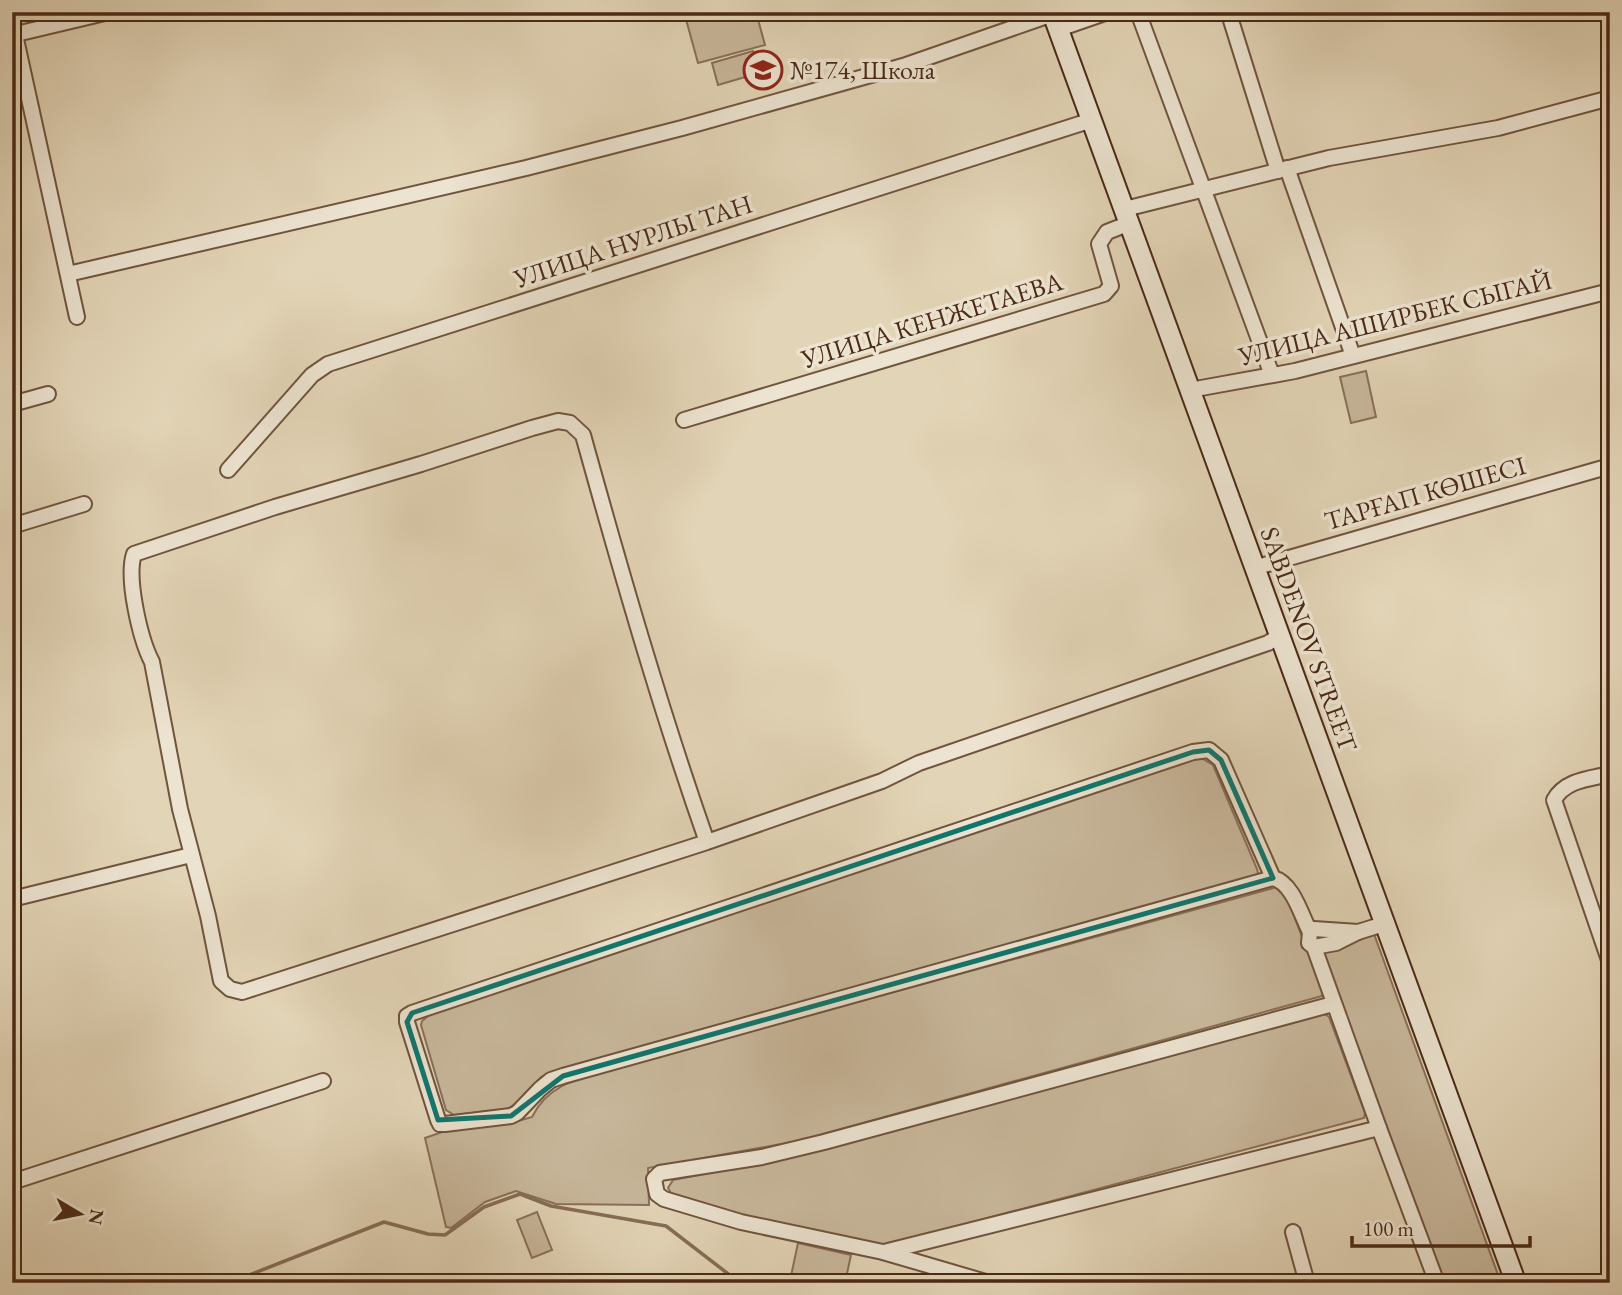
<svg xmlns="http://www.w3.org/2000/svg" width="1622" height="1295" viewBox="0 0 1622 1295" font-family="'EB Garamond',serif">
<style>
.green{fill:#c8b79b;stroke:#897058;stroke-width:2}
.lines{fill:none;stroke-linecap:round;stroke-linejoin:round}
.stream{stroke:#866d56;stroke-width:3.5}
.street-casing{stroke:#70543e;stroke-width:18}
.secondary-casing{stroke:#4a2916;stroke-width:23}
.street{stroke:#ece3d0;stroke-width:14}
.secondary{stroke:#ece3d0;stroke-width:19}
.marked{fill:none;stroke:#0f766e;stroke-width:5;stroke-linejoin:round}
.labels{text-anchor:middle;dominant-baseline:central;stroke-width:7;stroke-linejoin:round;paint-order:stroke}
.poi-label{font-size:26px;fill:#4a2916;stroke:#ece3d0;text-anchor:start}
.street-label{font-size:26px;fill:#4a2916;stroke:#ece3d0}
</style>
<rect width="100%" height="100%" fill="#e2d4b6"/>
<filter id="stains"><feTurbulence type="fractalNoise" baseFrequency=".00286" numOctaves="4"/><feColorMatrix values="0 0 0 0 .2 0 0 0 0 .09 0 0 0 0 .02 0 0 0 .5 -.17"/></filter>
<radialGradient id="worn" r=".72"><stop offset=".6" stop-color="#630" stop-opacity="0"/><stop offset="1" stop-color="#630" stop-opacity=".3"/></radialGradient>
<g class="green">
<polygon points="684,12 756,12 765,45 698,63"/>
<polygon points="753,51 759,73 718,85 712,63"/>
<polygon points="1366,371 1376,417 1351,423 1340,377"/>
<polygon points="1192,759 1203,759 1213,765 1257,869 1258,873 1255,876 557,1070 541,1077 517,1103 507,1109 454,1115 446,1110 421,1025 422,1021 429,1015"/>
<path d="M 1277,887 L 1285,892 L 1322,990 L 1322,996 L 798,1141 L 648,1168 L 649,1205 L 556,1204 L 516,1191 L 485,1202 L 451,1228 L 446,1227 L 425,1138 L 454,1128 L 518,1121 L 532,1117 C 550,1080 586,1078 621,1067 Z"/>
<polygon points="1374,934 1501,1283 1443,1283 1325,960 1324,954 1327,951"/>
<polygon points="1325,1014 1329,1017 1365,1113 1364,1118 882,1246 743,1215 671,1193 668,1188 673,1180 792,1157"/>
<polygon points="537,1212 552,1250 532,1258 517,1220"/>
<polygon points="798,1243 851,1255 845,1283 822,1283 791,1276"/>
</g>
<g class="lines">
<polyline class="stream" points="229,1283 384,1222 428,1234 445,1235 484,1207 520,1194 551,1206 666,1226 740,1283"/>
<defs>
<g id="street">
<polyline points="1138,12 1272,375"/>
<polyline points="1229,14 1278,171"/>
<polyline points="12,21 77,317"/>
<polyline points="1059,29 1108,12"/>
<polyline points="12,35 109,12"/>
<polyline points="1287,168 1353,356"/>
<polyline points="1125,209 1329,158 1498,128 1610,98"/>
<polyline points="68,274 526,168 682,128 903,66 1053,14"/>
<polyline points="1190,390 1295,371 1610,291"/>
<polyline points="12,404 48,394"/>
<polyline points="684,420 1104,294 1111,286 1099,244 1107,232 1130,223"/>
<polyline points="228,470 312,375 328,364 1092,120"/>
<polyline points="12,526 84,504"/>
<polyline points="1254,568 1610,466"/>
<path d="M 1610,774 C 1589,779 1565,780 1554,800 L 1610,963"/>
<path d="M 707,842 C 660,708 621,572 583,435 L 570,423 L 558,421 L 532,428 L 421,464 L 275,507 L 134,554 C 126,578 140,639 152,662 L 180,809 L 208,916 L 221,981 L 230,989 L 242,992 L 707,842 L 882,781 L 919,763 L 1268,643 L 1279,636"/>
<path d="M 1273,878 L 1221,760 L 1209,750 L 1193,752 L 412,1013 L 407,1016 L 407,1022 L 438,1120 L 440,1124 L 445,1124 L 511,1116 L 517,1113 L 540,1089 L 551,1080 L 563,1076 L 1273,878 C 1293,883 1301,915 1310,932"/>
<polyline points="12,899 191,855"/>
<polyline points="1358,932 1314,929 1310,932 1309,943 1314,947 1379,1128 1437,1283"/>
<polyline points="1314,947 1336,943 1358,932 1387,923"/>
<polyline points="12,1182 323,1081"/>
<polyline points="1293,1232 1307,1283"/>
<polyline points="884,1252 1379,1128"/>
<polyline points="989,1283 883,1252 741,1222 664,1199 657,1194 654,1179 660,1173 762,1157 824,1142 1333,1004"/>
<polyline points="1605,1283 1610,1281"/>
</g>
<polyline id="secondary" points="1052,12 1516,1283"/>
</defs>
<use href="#street" class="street-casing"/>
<use href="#secondary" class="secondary-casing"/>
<use href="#street" class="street"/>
<use href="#secondary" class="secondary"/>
</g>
<path class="marked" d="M 1209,750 L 1221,760 L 1273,878 L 563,1076 L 511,1116 L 438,1120 L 407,1022 L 412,1013 L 1193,752 Z"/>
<defs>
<symbol id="school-ring" viewBox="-11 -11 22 22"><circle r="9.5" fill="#ece3d0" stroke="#8f2418" stroke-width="1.5"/><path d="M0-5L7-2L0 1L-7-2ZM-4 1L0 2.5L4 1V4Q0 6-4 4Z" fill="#8f2418"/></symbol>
</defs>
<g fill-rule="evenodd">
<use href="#school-ring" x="741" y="48" width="44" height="44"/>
</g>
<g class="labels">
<g class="poi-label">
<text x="790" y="70">№174, Школа</text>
</g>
<g class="street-label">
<text transform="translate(633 241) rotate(-18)">УЛИЦА НУРЛЫ ТАН</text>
<text transform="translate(1395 318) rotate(-14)">УЛИЦА АШИРБЕК СЫГАЙ</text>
<text transform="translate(932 320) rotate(-17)">УЛИЦА КЕНЖЕТАЕВА</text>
<text transform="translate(1425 493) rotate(-16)">ТАРҒАП КӨШЕСІ</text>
<text transform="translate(1309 639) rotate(70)">SABDENOV STREET</text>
</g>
</g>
<rect width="1622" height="1295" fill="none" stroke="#e2d4b6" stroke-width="42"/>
<rect x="14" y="14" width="1594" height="1267" fill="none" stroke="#4a2916" stroke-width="3.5"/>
<rect x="21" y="21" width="1580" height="1253" fill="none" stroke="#4a2916" stroke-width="2"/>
<g transform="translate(80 1214) rotate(100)" stroke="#ece3d0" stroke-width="5" paint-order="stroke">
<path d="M0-5L12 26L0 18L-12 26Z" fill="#4a2916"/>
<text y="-10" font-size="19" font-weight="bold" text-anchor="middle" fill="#4a2916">N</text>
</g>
<path d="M1352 1236v10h178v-10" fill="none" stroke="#4a2916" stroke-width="3.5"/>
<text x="1363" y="1236" font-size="21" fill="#4a2916" stroke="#ece3d0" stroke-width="5" paint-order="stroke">100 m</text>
<rect width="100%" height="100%" filter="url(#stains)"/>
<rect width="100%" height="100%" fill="url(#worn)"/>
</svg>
